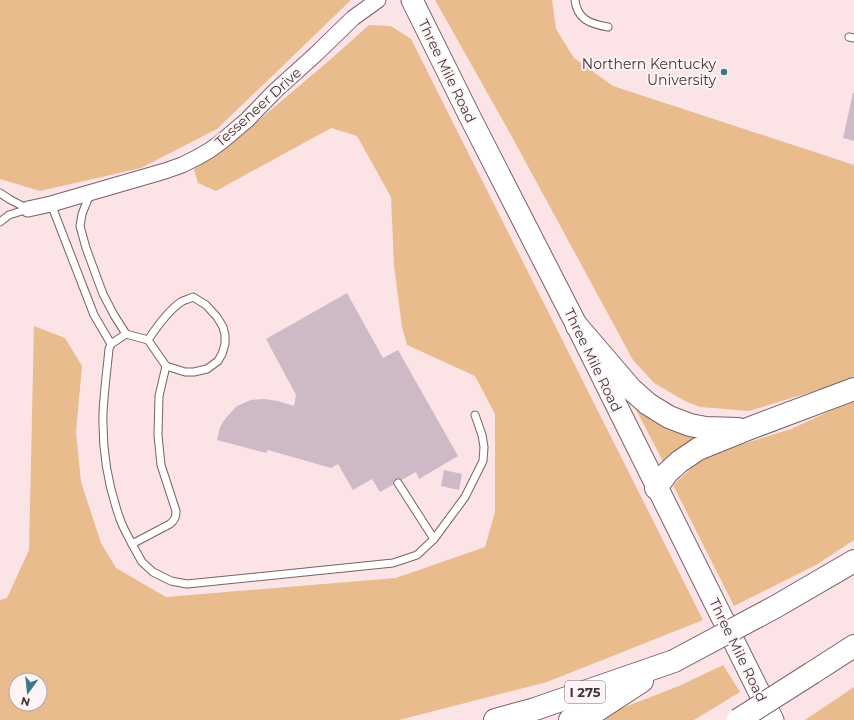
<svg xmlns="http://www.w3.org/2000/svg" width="854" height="720" viewBox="0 0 854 720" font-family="Montserrat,sans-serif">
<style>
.green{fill:#e9bc8e;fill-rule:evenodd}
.building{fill:#cdbac6}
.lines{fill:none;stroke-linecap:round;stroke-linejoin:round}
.lane-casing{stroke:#786366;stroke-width:9}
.street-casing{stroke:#786366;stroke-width:17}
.secondary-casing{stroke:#786366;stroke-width:23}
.highway-casing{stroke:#786366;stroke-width:24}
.lane{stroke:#fff;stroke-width:7}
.street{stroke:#fff;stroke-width:15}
.secondary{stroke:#fff;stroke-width:21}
.highway{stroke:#fff;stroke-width:22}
.highway-bridge-casing{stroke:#786366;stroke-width:24;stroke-linecap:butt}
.highway-bridge{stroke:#fff;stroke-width:22}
.poi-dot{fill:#3b788f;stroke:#fef4f5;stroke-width:1.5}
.labels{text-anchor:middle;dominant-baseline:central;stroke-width:4;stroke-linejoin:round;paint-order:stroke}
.shield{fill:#fef4f5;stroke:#7a7071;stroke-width:1}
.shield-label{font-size:13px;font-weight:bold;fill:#413739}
.poi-label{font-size:14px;fill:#413739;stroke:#fef4f5;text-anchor:end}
.street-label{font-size:14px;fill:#413739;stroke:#fef4f5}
</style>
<rect width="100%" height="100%" fill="#fbe3e6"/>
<g class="green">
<polygon points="0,0 351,0 217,129 141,168 40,191 0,179"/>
<polygon points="435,0 552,0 556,29 574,58 613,86 854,165 854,376 841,383 749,411 700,407 685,401 654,383 633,360 511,135"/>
<path d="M 369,25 L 391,26 L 411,39 L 703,620 L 547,682 L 399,720 L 0,720 L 0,600 L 7,598 L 29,550 L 34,326 L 65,338 L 82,366 L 76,432 L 81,482 L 101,543 L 116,568 L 166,597 L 396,578 L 485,547 L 495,512 L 495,414 L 475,376 L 407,345 L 402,327 L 394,266 L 391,197 L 357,136 L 331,128 L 216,191 L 198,183 L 194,169 L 226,148 L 331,59 ZM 16,680 L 40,680 L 40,704 L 16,704 Z"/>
<polygon points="854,400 854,540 816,565 734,606 673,485 705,456 791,429"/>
<polygon points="633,404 704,436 665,465"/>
<polygon points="723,665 740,692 694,720 591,720 679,686"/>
<polygon points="854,687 854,720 805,720"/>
</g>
<g class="building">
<polygon points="853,93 854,93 854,141 843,138"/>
<polygon points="347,293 383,358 398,350 458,456 419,479 416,472 380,492 372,479 353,490 338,464 331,468 268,450 266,453 217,440 220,427 225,419 237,406 251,400 264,399 278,401 294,406 296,395 266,339"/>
<polygon points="444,470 462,474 459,490 441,486"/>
</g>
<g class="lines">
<defs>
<g id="lane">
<path d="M 575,0 C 577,19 590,24 608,27"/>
<polyline points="849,37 854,38"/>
<polyline points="0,193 9,199 28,209"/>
<polyline points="90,194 82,214 80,226 86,248 103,294 114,315 126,334"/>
<polyline points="51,204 94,315 111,344"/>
<polyline points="0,222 9,215 28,209"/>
<path d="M 148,340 C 156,328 169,310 181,302 C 184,300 189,299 193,297 L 206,305 L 217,317 L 223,327 L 225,335 L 225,344 L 222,354 L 218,361 L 207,369 L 194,372 L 185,372 L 166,366 L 148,340 L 126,334 L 111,344 L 109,349 C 107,370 104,392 103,413 C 102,449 108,486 120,519 C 123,528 128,536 132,544 L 170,524 C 175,520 176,517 176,511 L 161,465 L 158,435 L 159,396 L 166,366"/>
<polyline points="434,539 465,497 483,461 484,447 482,435 475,415"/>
<polyline points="132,544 142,562 153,572 171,581 187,584 393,563 417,555 434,539 398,483"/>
</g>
<polyline id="street" points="28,209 51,204 165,171 182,165 198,157 210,150 221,142 247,120 275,91 316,54 353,18 378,0"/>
<polyline id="secondary" points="412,0 471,119 577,326 773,720"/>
<g id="highway">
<polyline points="577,326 631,389 648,404 669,417 690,425 706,428 738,429"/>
<polyline points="656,488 667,473 679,462 698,449 745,430 854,389"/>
<polyline points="775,607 854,561"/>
<polyline points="812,673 854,646"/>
<polyline points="495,720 535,709 674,661"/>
<polyline points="570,720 596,711 642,681"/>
</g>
</defs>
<use href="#lane" class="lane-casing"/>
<use href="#street" class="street-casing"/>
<use href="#secondary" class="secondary-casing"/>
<use href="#highway" class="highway-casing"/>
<use href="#lane" class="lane"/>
<use href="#street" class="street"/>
<use href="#secondary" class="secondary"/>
<use href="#highway" class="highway"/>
<defs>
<g id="highway-bridge">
<polyline points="674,661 775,607"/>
<polyline points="738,720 812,673"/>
</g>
</defs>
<use href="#highway-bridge" class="highway-bridge-casing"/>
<use href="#highway-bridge" class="highway-bridge"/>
</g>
<circle class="poi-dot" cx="724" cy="72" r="4"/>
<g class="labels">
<rect class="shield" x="565" y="681" width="40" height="22" rx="3"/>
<g class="shield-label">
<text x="585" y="692">I 275</text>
</g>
<g class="poi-label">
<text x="716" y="64">Northern Kentucky<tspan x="716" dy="16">University</tspan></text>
</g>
<g class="street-label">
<text transform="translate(447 71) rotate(64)">Three Mile Road</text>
<text transform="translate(258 107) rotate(-42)">Tesseneer Drive</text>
<text transform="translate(593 360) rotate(64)">Three Mile Road</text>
<text transform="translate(738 650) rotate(64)">Three Mile Road</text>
</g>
</g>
<g transform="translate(28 692) rotate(195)"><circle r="19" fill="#fef4f5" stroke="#b2a8aa"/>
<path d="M0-3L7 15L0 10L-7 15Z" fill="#3b788f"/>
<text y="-6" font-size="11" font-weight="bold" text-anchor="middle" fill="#413739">N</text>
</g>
</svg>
